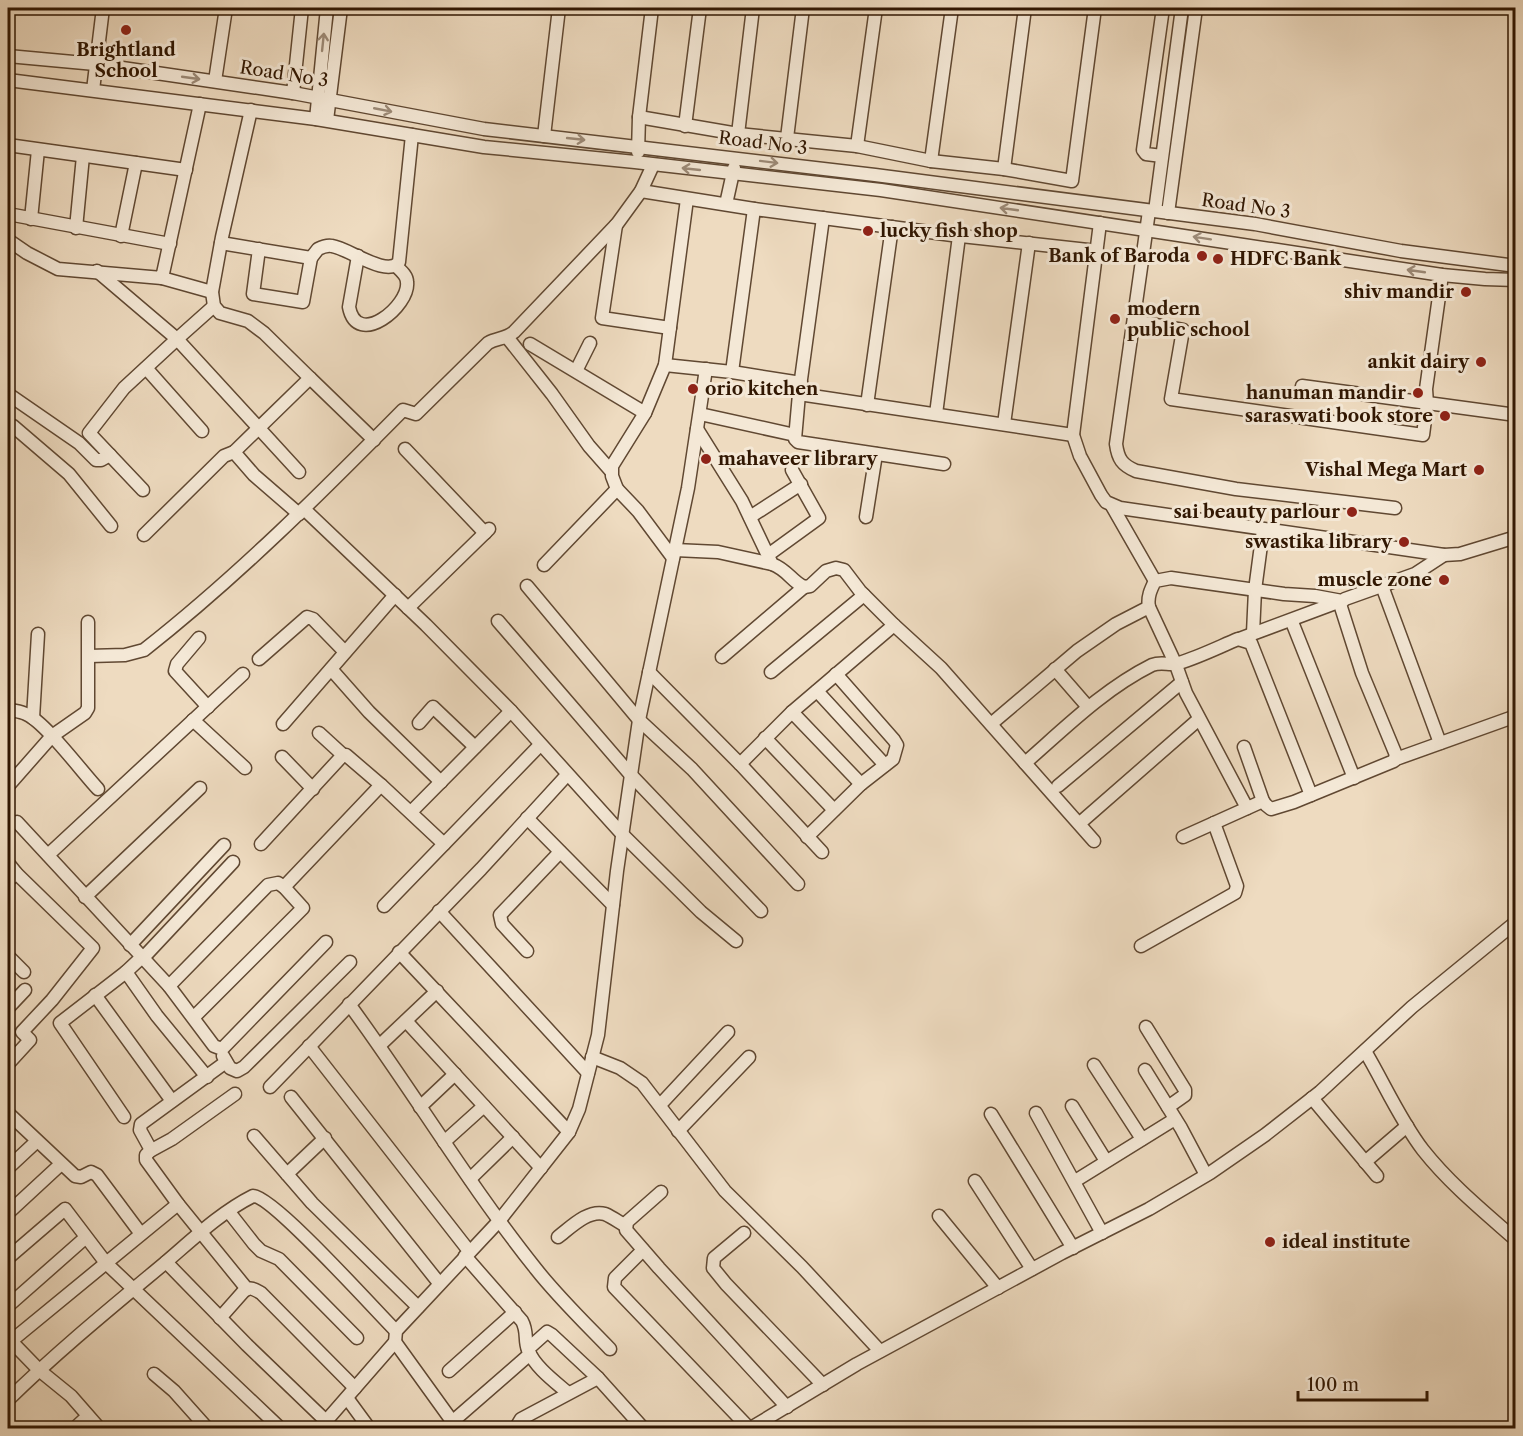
<svg xmlns="http://www.w3.org/2000/svg" width="1523" height="1436" viewBox="0 0 1523 1436" font-family="'Libre Caslon Text',serif">
<style>
.lines{fill:none;stroke-linecap:round;stroke-linejoin:round}
.minor-casing{stroke:#604832;stroke-width:15}
.minor{stroke:#f4e8d6;stroke-width:12}
.oneway{stroke:#9c8a77}
.poi-dot{fill:#8f2418;stroke:#f4e8d6;stroke-width:2}
.labels{text-anchor:middle;dominant-baseline:central;stroke-width:6;stroke-linejoin:round;paint-order:stroke}
.poi-label{font-size:18px;font-weight:bold;fill:#311702;stroke:#f4e8d6;text-anchor:end}
.street-label{font-size:18px;fill:#311702;stroke:#f4e8d6}
</style>
<rect width="100%" height="100%" fill="#eedbc0"/>
<filter id="stains"><feTurbulence type="fractalNoise" baseFrequency=".00333" numOctaves="4"/><feColorMatrix values="0 0 0 0 .2 0 0 0 0 .09 0 0 0 0 .02 0 0 0 .5 -.17"/></filter>
<radialGradient id="worn" r=".72"><stop offset=".6" stop-color="#630" stop-opacity="0"/><stop offset="1" stop-color="#630" stop-opacity=".3"/></radialGradient>
<g class="lines">
<defs>
<g id="minor">
<polyline points="8,56 95,64 293,93 484,129 875,175 1255,224 1401,251 1516,266"/>
<polyline points="8,80 316,119 484,147 635,162 881,190 1442,275 1485,279 1516,280"/>
<polyline points="215,81 226,8"/>
<polyline points="93,90 103,8"/>
<polyline points="293,93 302,8"/>
<polyline points="639,117 738,134 857,146 931,161 1004,169 1072,181 1095,8"/>
<polyline points="316,119 327,8"/>
<polyline points="327,120 341,8"/>
<polyline points="685,126 700,8"/>
<polyline points="738,134 753,8"/>
<polyline points="544,136 559,8"/>
<polyline points="787,138 803,8"/>
<polyline points="8,145 186,170"/>
<polyline points="857,146 876,8"/>
<polyline points="638,152 639,117 652,8"/>
<polyline points="1162,156 1146,154 1143,150 1163,8"/>
<polyline points="931,161 952,8"/>
<polyline points="1004,169 1025,8"/>
<polyline points="641,191 754,209"/>
<polyline points="726,204 734,168"/>
<path d="M 1149,211 L 1116,444 C 1118,459 1122,465 1136,471 L 1236,489 L 1395,508"/>
<polyline points="1155,211 1182,8"/>
<polyline points="1168,213 1196,8"/>
<polyline points="8,214 170,244"/>
<polyline points="823,218 799,394 795,439 798,442 944,464"/>
<polyline points="31,219 38,150"/>
<polyline points="1100,223 1073,435 1080,456 1101,495 1106,502 1120,508 1444,555 1460,554 1516,537"/>
<polyline points="616,225 602,318 670,328"/>
<polyline points="76,228 83,156"/>
<polyline points="121,236 136,163"/>
<polyline points="8,240 27,253 58,269 162,278 200,104"/>
<polyline points="221,243 311,258 303,302 253,294 259,249"/>
<path d="M 358,256 L 349,307 C 357,349 410,306 407,282 C 407,275 400,270 396,266"/>
<path d="M 311,258 L 318,249 C 322,247 327,245 332,246 C 348,248 387,278 399,262 L 412,135"/>
<polyline points="97,271 177,339 124,388 89,433 143,490"/>
<polyline points="162,278 212,292"/>
<polyline points="214,306 177,339 299,472"/>
<polyline points="1134,321 1183,330 1171,399 1423,435 1427,404 1426,389 1442,275"/>
<polyline points="507,337 552,394 589,446 611,471"/>
<polyline points="530,344 645,413"/>
<polyline points="665,365 732,372 801,383"/>
<polyline points="146,368 202,431"/>
<polyline points="576,371 590,343"/>
<polyline points="732,372 754,209 952,235 1097,251"/>
<polyline points="310,378 374,440"/>
<polyline points="1302,386 1516,415"/>
<polyline points="8,394 79,443 96,460 101,460 110,455"/>
<polyline points="799,394 1073,435"/>
<polyline points="867,405 892,227"/>
<polyline points="700,414 795,435"/>
<polyline points="936,414 959,236"/>
<polyline points="8,424 13,426 69,474 111,526"/>
<polyline points="1004,424 1029,243"/>
<path d="M 697,429 L 742,501 L 772,564 C 788,570 791,581 804,587 L 810,586 L 826,571 L 836,568 L 844,570 L 860,591 L 894,625 L 941,668 L 1094,841"/>
<polyline points="405,449 485,533"/>
<polyline points="234,452 254,475 299,514"/>
<polyline points="617,489 638,511 673,558"/>
<polyline points="1112,506 1155,581"/>
<polyline points="304,509 426,625 511,711 622,834 701,912 736,941"/>
<polyline points="750,517 801,484"/>
<polyline points="866,517 876,454"/>
<polyline points="144,535 224,456 234,452 310,378 264,333 248,321 220,313 214,306 212,292 222,237 251,110"/>
<polyline points="675,550 718,552 772,564"/>
<polyline points="768,555 819,518 792,470"/>
<polyline points="544,565 617,489 612,476 612,466 645,413 665,365 687,199"/>
<polyline points="527,586 639,720 692,769 798,884"/>
<polyline points="1382,586 1440,743"/>
<polyline points="408,608 489,529"/>
<polyline points="498,621 630,774 761,911"/>
<polyline points="1292,622 1354,778"/>
<polyline points="1253,633 1255,590 1263,530"/>
<polyline points="199,638 177,664 175,671 208,707"/>
<polyline points="1239,639 1341,601"/>
<path d="M 89,656 L 125,655 L 144,650 C 237,577 321,493 403,410 L 416,414 L 488,343 C 497,338 506,339 514,332 L 617,224 L 641,191 L 653,165"/>
<polyline points="722,657 804,587"/>
<polyline points="259,659 307,617 313,619 345,652"/>
<polyline points="331,669 369,712 441,782"/>
<polyline points="1055,669 1088,707"/>
<polyline points="649,672 740,764 822,852"/>
<polyline points="771,672 864,595"/>
<polyline points="817,691 885,765"/>
<path d="M 8,709 C 13,711 20,711 26,714 C 45,722 82,772 98,789"/>
<polyline points="792,712 861,784"/>
<polyline points="33,718 38,634"/>
<polyline points="193,720 245,768"/>
<polyline points="419,723 433,707 475,747"/>
<polyline points="283,724 395,595"/>
<polyline points="991,724 1077,651 1116,624 1149,607"/>
<polyline points="319,733 343,755"/>
<polyline points="765,738 834,810"/>
<polyline points="1244,747 1263,801 1266,805 1271,809 1294,802 1394,761 1396,755 1362,673 1340,604 1345,599 1415,574 1444,555"/>
<polyline points="282,757 313,789"/>
<polyline points="1396,759 1516,716"/>
<path d="M 1025,763 C 1065,728 1104,689 1152,665 C 1162,661 1170,666 1179,663 C 1199,657 1219,647 1238,639 L 1251,643 L 1311,795"/>
<polyline points="740,764 792,712 894,625"/>
<polyline points="8,786 52,736 85,713 88,708 88,622"/>
<polyline points="1058,786 1182,682"/>
<path d="M 1247,808 L 1186,693 L 1176,665 L 1149,607 C 1147,597 1151,589 1155,581 L 1171,578 L 1284,594 L 1315,596 L 1342,601"/>
<polyline points="411,812 511,711"/>
<polyline points="527,818 613,905"/>
<polyline points="17,822 169,986 214,1046 222,1049 326,942"/>
<polyline points="1080,823 1199,719"/>
<polyline points="807,837 861,784 893,759 897,745 894,740 836,674"/>
<polyline points="1183,837 1263,801"/>
<polyline points="261,844 343,755 346,755 381,785 444,844"/>
<polyline points="48,855 243,674"/>
<polyline points="8,863 16,873 8,881"/>
<polyline points="85,897 200,788"/>
<polyline points="384,906 540,745"/>
<polyline points="439,911 588,1073"/>
<polyline points="130,945 224,845"/>
<polyline points="1141,946 1235,893 1237,886 1214,823"/>
<polyline points="527,951 502,924 500,915 560,852"/>
<polyline points="399,952 569,1132"/>
<polyline points="8,956 24,972"/>
<polyline points="142,957 126,972 157,1016 207,1077"/>
<polyline points="143,958 233,862"/>
<polyline points="169,986 268,885 278,883 284,887"/>
<polyline points="95,995 172,1101"/>
<path d="M 349,1004 C 413,1091 468,1184 536,1269 C 558,1297 585,1323 610,1349"/>
<polyline points="8,1008 25,990"/>
<polyline points="194,1017 303,908 284,887 381,785"/>
<polyline points="406,1021 541,1168"/>
<polyline points="1146,1027 1185,1090 1185,1095 1168,1107"/>
<polyline points="380,1045 437,991"/>
<polyline points="309,1046 469,1251"/>
<path d="M 1365,1051 C 1384,1083 1400,1120 1423,1150 C 1450,1184 1483,1211 1516,1240"/>
<polyline points="223,1056 230,1068 237,1071 244,1067 350,962"/>
<polyline points="592,1057 620,1068 642,1083 725,1191 802,1267 880,1351"/>
<polyline points="226,1062 141,1124 140,1130 151,1150 146,1155 146,1160 178,1204 247,1289"/>
<polyline points="8,1064 30,1040 22,1032 52,1000 93,948 16,873"/>
<polyline points="1094,1065 1142,1139"/>
<polyline points="1145,1070 1181,1128 1206,1175"/>
<polyline points="270,1087 481,869 567,775"/>
<polyline points="291,1097 439,1283"/>
<polyline points="1312,1098 1377,1176"/>
<polyline points="660,1105 728,1032"/>
<polyline points="1072,1106 1106,1161"/>
<polyline points="420,1107 455,1074"/>
<polyline points="8,1113 75,1176 81,1177 91,1172 97,1175 141,1234"/>
<polyline points="1036,1113 1102,1233"/>
<polyline points="991,1114 1073,1248"/>
<polyline points="124,1117 60,1023 126,972"/>
<polyline points="678,1131 749,1057"/>
<polyline points="254,1136 312,1203 418,1307"/>
<polyline points="444,1142 484,1106"/>
<polyline points="150,1151 172,1139 235,1094"/>
<polyline points="1365,1162 1407,1126"/>
<polyline points="8,1168 37,1141"/>
<polyline points="287,1174 325,1138"/>
<polyline points="470,1179 513,1137"/>
<polyline points="975,1181 1032,1269"/>
<polyline points="1075,1181 1175,1119"/>
<polyline points="661,1192 627,1222 626,1230 659,1268 787,1407"/>
<polyline points="229,1212 254,1244 261,1251 279,1259 357,1338"/>
<polyline points="8,1213 61,1164"/>
<polyline points="939,1216 998,1288"/>
<polyline points="744,1233 714,1258 713,1268 726,1284 823,1385"/>
<path d="M 558,1237 C 570,1228 588,1209 605,1214 C 612,1217 619,1222 626,1226"/>
<polyline points="643,1250 615,1278 614,1287 749,1428"/>
<path d="M 465,1256 L 522,1321 C 528,1332 524,1340 528,1350 C 535,1367 554,1381 568,1393"/>
<polyline points="8,1258 65,1209 106,1263 280,1428"/>
<polyline points="166,1262 247,1345 326,1421"/>
<polyline points="8,1306 85,1238"/>
<path d="M 220,1318 L 243,1292 C 250,1286 254,1289 261,1293 L 355,1388"/>
<polyline points="8,1338 39,1370 71,1396 99,1428"/>
<polyline points="10,1342 178,1204"/>
<polyline points="395,1342 457,1428"/>
<polyline points="528,1349 547,1332 552,1335 598,1378 643,1428"/>
<polyline points="449,1371 515,1312"/>
<polyline points="154,1374 174,1391 207,1428"/>
<polyline points="347,1398 369,1428"/>
<path d="M 8,1400 C 58,1351 112,1307 166,1262 C 193,1239 221,1212 253,1196 C 273,1196 375,1310 396,1331"/>
<polyline points="452,1422 530,1354"/>
<polyline points="75,1428 88,1416"/>
<polyline points="320,1428 395,1342 396,1331 499,1221 569,1132 579,1109 598,1035 617,871 639,720 688,488 706,369"/>
<polyline points="520,1428 518,1424 521,1419 598,1378"/>
<polyline points="751,1428 857,1364 1062,1253 1149,1209 1210,1173 1265,1135 1320,1092 1412,1007 1516,922"/>
</g>
</defs>
<use href="#minor" class="minor-casing"/>
<use href="#minor" class="minor"/>
</g>
<defs><path id="oneway-shaft" d="M-6 0H5M1.5-3L5.5 0L1.5 3" fill="none" stroke-width="1.6" stroke-linecap="round" stroke-linejoin="round" transform="scale(1.5)"/></defs>
<g class="oneway">
<use href="#oneway-shaft" transform="translate(323 42) rotate(-84)"/>
<use href="#oneway-shaft" transform="translate(191 78) rotate(8)"/>
<use href="#oneway-shaft" transform="translate(383 110) rotate(11)"/>
<use href="#oneway-shaft" transform="translate(576 139) rotate(6)"/>
<use href="#oneway-shaft" transform="translate(769 162) rotate(7)"/>
<use href="#oneway-shaft" transform="translate(691 169) rotate(-174)"/>
<use href="#oneway-shaft" transform="translate(1009 209) rotate(-172)"/>
<use href="#oneway-shaft" transform="translate(1202 238) rotate(-171)"/>
<use href="#oneway-shaft" transform="translate(1416 271) rotate(-172)"/>
</g>
<g class="poi-dot">
<circle cx="126" cy="30" r="6"/>
<circle cx="868" cy="231" r="6"/>
<circle cx="1202" cy="256" r="6"/>
<circle cx="1218" cy="259" r="6"/>
<circle cx="1466" cy="292" r="6"/>
<circle cx="1115" cy="319" r="6"/>
<circle cx="1481" cy="362" r="6"/>
<circle cx="693" cy="389" r="6"/>
<circle cx="1418" cy="393" r="6"/>
<circle cx="1445" cy="416" r="6"/>
<circle cx="706" cy="459" r="6"/>
<circle cx="1479" cy="470" r="6"/>
<circle cx="1352" cy="512" r="6"/>
<circle cx="1404" cy="542" r="6"/>
<circle cx="1444" cy="580" r="6"/>
<circle cx="1270" cy="1242" r="6"/>
</g>
<g class="labels">
<g class="poi-label">
<text x="126" y="50" text-anchor="middle">Brightland<tspan x="126" dy="21">School</tspan></text>
<text x="880" y="231" text-anchor="start">lucky fish shop</text>
<text x="1190" y="256">Bank of Baroda</text>
<text x="1230" y="259" text-anchor="start">HDFC Bank</text>
<text x="1454" y="292">shiv mandir</text>
<text x="1127" y="309" text-anchor="start">modern<tspan x="1127" dy="21">public school</tspan></text>
<text x="1469" y="362">ankit dairy</text>
<text x="705" y="389" text-anchor="start">orio kitchen</text>
<text x="1406" y="393">hanuman mandir</text>
<text x="1433" y="416">saraswati book store</text>
<text x="718" y="459" text-anchor="start">mahaveer library</text>
<text x="1467" y="470">Vishal Mega Mart</text>
<text x="1340" y="512">sai beauty parlour</text>
<text x="1392" y="542">swastika library</text>
<text x="1432" y="580">muscle zone</text>
<text x="1282" y="1242" text-anchor="start">ideal institute</text>
</g>
<g class="street-label">
<text transform="translate(284 74) rotate(9)">Road No 3</text>
<text transform="translate(763 143) rotate(7)">Road No 3</text>
<text transform="translate(1246 206) rotate(8)">Road No 3</text>
</g>
</g>
<rect width="1523" height="1436" fill="none" stroke="#eedbc0" stroke-width="30"/>
<rect x="9" y="9" width="1505" height="1418" fill="none" stroke="#311702" stroke-width="3"/>
<rect x="15" y="15" width="1493" height="1406" fill="none" stroke="#311702" stroke-width="1.5"/>
<path d="M1298 1391v9h129v-9" fill="none" stroke="#311702" stroke-width="3"/>
<text x="1307" y="1391" font-size="18" fill="#311702" stroke="#f4e8d6" stroke-width="4.5" paint-order="stroke">100 m</text>
<rect width="100%" height="100%" filter="url(#stains)"/>
<rect width="100%" height="100%" fill="url(#worn)"/>
</svg>
